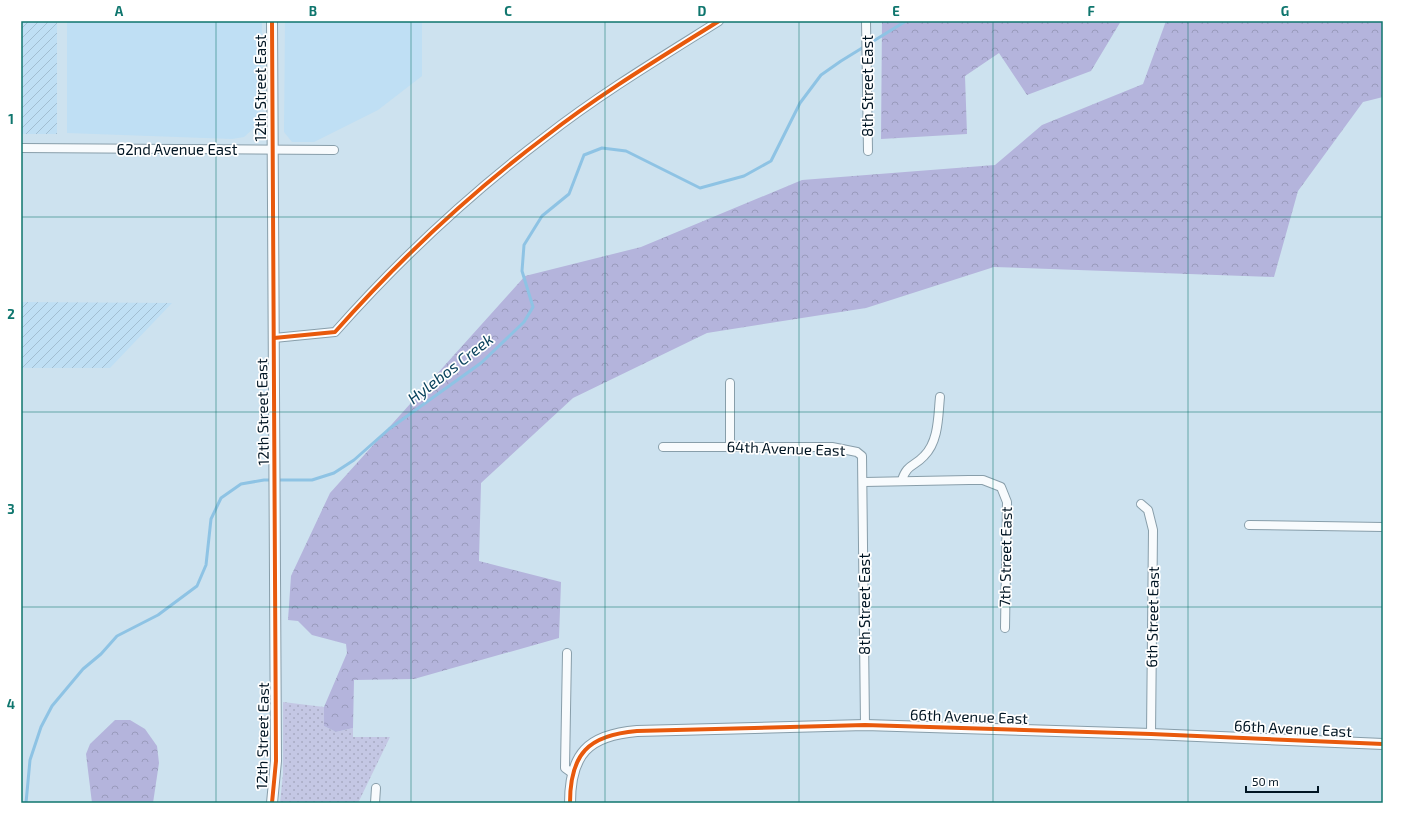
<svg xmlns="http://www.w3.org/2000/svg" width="1404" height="824" viewBox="0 0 1404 824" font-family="'Exo 2',sans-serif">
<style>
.built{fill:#bfdff4}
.industrial{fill:url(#industrial-furrows)}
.green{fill:url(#green-dots)}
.forest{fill:url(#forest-crowns)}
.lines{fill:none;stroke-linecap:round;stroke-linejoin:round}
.stream{stroke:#8ec3e4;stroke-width:3}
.minor-casing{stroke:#889eaa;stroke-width:10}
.tertiary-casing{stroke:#889eaa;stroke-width:12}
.minor{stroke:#f8fbfd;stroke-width:8}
.tertiary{stroke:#f8fbfd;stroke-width:10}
.cycleway-casing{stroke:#fff;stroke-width:6}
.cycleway{stroke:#e8590c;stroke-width:4}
.grid{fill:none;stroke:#0f766e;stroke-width:1;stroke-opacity:0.55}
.labels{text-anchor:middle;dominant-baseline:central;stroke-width:3.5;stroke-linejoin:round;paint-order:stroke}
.street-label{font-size:15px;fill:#001523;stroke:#fff}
.water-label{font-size:16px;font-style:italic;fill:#0a425d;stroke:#fff}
.neatline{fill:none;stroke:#0f766e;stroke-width:1.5}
.grid-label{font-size:13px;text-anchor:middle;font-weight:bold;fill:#0f766e}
</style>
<defs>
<pattern id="industrial-furrows" width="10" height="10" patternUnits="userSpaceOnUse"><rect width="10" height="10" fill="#bfdff4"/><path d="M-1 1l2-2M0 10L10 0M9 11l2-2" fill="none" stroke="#a2bed1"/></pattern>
<pattern id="green-dots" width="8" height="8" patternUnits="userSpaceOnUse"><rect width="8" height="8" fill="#c4c7e4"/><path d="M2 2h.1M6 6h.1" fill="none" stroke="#a7aac3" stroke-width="1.8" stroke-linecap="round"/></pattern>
<pattern id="forest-crowns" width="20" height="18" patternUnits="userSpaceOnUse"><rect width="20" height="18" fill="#b4b4dc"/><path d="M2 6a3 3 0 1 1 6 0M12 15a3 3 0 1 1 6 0" fill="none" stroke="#999abc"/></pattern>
</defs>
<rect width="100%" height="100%" fill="#cde2ef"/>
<g class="built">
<polygon points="67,21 262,21 260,117 254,128 244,137 232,139 67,133"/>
<polygon points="285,21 422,21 422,76 378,110 314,142 292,142 284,132"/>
</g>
<g class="industrial">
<rect x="21" y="21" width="36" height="113"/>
<polygon points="21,302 172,303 110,368 22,368 21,478"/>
</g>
<polygon class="green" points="283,702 324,707 324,726 336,732 353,728 353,737 390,737 358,803 280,803 283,774"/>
<g class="forest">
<polygon points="882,21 1121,21 1091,71 1027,95 999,53 965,76 967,134 881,139"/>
<polygon points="1166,21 1383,21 1383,97 1363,102 1298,191 1274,277 994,267 866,308 707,333 573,398 481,483 479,561 561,582 559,638 414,679 354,680 353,728 336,732 324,726 324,707 347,653 346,644 312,635 298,621 288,620 291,576 330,493 525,276 641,247 802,180 995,165 1042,125 1143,84"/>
<polygon points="115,720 130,720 145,729 157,746 159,763 153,803 92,803 86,754 90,744"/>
</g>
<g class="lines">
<polyline class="stream" points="26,803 30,760 41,727 52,706 83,669 101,654 117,636 158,615 197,586 206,565 211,519 221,498 241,484 264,480 312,480 334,473 354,460 389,429 481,363 524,322 533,307 522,271 524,245 542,216 569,194 584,155 602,148 626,151 700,188 744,176 771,161 800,103 821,75 841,61 906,21"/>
<defs>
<g id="minor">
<polyline points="866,21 868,151"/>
<polyline points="21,148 334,150"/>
<path d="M 274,338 L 335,332 C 399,260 468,195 545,137 C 600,94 660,58 719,21"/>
<polyline points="730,383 730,446"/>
<polyline points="663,447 832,447 857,452 862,456 865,725"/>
<path d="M 902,480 C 907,464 914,467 924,456 C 939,441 938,416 940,397"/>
<polyline points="864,482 969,480 983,480 1001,487 1007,502 1005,628"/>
<polyline points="1141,504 1148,510 1153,530 1151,734"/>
<polyline points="1249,525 1383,527"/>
<polyline points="567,653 565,768 572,773"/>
<polyline points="375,803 376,788"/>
</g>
<g id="tertiary">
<polyline points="272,803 276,761 272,21"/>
<path d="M 570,803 C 570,754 588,735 637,731 L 865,725 L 1151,734 L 1383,744"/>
</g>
</defs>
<use href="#minor" class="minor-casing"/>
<use href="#tertiary" class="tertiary-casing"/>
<use href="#minor" class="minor"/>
<use href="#tertiary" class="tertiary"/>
<defs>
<g id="cycleway">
<path d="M 274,338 L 335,332 C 399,260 468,195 545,137 C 600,94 660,58 719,21"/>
<polyline points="272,803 276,761 272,21"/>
<path d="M 570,803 C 570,754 588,735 637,731 L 865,725 L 1151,734 L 1383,744"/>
</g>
</defs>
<use href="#cycleway" class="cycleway-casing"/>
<use href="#cycleway" class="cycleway"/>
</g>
<path class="grid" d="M 216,21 L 216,803M 411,21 L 411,803M 605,21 L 605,803M 799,21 L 799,803M 993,21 L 993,803M 1188,21 L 1188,803M 21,217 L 1383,217M 21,412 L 1383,412M 21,607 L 1383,607"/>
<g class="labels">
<g class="street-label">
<text transform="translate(867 86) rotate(-90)">8th Street East</text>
<text transform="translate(260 88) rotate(-90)">12th Street East</text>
<text x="177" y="149">62nd Avenue East</text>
<text transform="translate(262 412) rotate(-91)">12th Street East</text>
<text transform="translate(786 448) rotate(2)">64th Avenue East</text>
<text transform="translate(1005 557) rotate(-89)">7th Street East</text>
<text transform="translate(864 604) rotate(-90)">8th Street East</text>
<text transform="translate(1152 617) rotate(-89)">6th Street East</text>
<text transform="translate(969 716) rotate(2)">66th Avenue East</text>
<text transform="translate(1293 728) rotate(3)">66th Avenue East</text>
<text transform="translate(262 736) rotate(-89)">12th Street East</text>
</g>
<g class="water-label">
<text transform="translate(450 368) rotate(-38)">Hylebos Creek</text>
</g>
</g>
<rect width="1404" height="824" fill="none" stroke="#ffffff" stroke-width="44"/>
<path d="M1246 786v6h72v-6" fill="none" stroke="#001523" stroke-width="2"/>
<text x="1252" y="786" font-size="12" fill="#001523" stroke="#ffffff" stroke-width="3" paint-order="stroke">50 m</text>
<rect x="22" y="22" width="1360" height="780" class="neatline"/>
<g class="grid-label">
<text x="119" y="16">A</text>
<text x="313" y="16">B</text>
<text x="508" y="16">C</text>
<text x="702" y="16">D</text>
<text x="896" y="16">E</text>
<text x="1091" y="16">F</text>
<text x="1285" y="16">G</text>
<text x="11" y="124">1</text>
<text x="11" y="319">2</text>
<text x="11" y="514">3</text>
<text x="11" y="709">4</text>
</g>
</svg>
